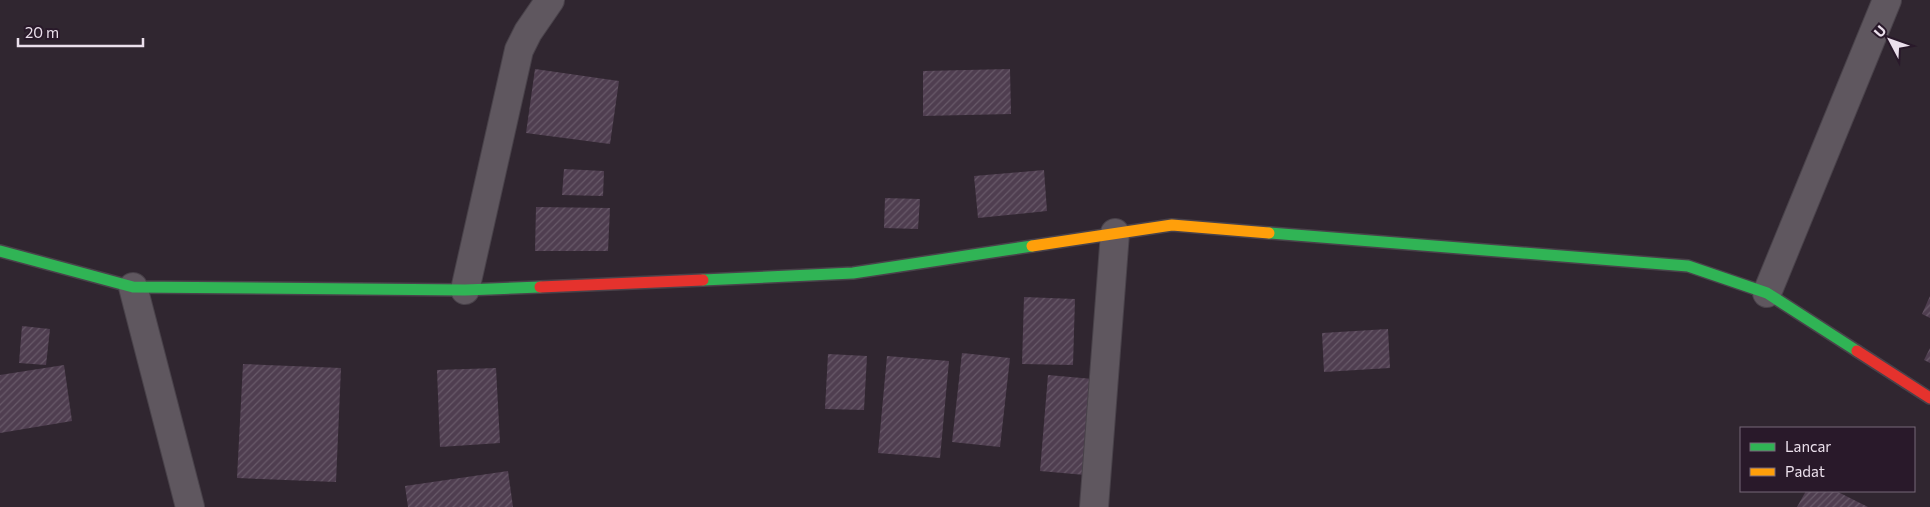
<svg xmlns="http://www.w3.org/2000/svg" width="1930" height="507" viewBox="0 0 1930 507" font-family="Commissioner,sans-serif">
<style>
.building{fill:url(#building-hatch)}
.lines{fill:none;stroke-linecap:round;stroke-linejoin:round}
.street-casing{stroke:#49424a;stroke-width:30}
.fast-casing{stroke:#49424a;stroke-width:14}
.slow-casing{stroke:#49424a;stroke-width:14}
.jam-casing{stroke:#49424a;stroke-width:14}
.street{stroke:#5f575f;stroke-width:28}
.fast{stroke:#30b455;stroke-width:11}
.slow{stroke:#ff9f0a;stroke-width:11}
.jam{stroke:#e5322d;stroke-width:11}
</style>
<defs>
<pattern id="building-hatch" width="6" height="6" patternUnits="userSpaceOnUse" patternTransform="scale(1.25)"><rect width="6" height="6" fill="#4f3e50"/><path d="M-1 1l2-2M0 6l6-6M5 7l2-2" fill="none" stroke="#685a69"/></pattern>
</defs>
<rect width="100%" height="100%" fill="#302630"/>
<g class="building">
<polygon points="535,69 619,81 610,144 526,133"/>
<polygon points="1010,69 1011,114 923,116 923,71"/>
<polygon points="564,169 604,171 603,196 562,195"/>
<polygon points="1044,170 1047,211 978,218 974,176"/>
<polygon points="885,198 920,199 918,229 884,228"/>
<polygon points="536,207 610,208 608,251 535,251"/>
<polygon points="1930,296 1930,318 1922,314"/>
<polygon points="1024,297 1075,299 1073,365 1022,364"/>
<polygon points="22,326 50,329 46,365 19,363"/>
<polygon points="1388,329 1390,368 1324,372 1322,333"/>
<polygon points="1930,348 1930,363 1924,360"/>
<polygon points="962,353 1010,358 1000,447 952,442"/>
<polygon points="828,354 867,356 864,410 825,409"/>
<polygon points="887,356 949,361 940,458 878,453"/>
<polygon points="243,364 341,368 336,482 237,478"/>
<polygon points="64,365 72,421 0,433 0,375"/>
<polygon points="496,368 500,443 440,447 437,370"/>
<polygon points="1048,375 1093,379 1085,475 1040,471"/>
<polygon points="508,471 513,507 408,507 405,486"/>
<polygon points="1806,491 1836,491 1868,507 1797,507"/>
</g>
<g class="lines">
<defs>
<g id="street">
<polyline points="133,287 190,507"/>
<polyline points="465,290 519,50 528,32 550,0"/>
<polyline points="1767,293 1887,0"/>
<polyline points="1094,507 1115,233"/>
</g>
<g id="fast">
<polyline points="1269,233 1688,266 1767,293 1857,351"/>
<polyline points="0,251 133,287 465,290 540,287"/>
<polyline points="703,280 853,273 1032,246"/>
</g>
<polyline id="slow" points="1032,246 1172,225 1269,233"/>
<g id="jam">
<polyline points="540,287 703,280"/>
<polyline points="1857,351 1930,398"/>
</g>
</defs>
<use href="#street" class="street-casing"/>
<use href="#fast" class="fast-casing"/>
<use href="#slow" class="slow-casing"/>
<use href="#jam" class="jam-casing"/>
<use href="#street" class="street"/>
<use href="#fast" class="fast"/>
<use href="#slow" class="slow"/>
<use href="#jam" class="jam"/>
</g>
<rect x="1740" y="427" width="175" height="65" fill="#29192a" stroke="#776978"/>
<rect x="1750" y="443" width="25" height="8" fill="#30b455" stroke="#776978"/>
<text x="1785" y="452" font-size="15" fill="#ebe0ec">Lancar</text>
<rect x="1750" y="468" width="25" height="8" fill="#ff9f0a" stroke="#776978"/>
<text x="1785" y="477" font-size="15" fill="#ebe0ec">Padat</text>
<g transform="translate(1890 40) rotate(311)" stroke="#29192a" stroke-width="4" paint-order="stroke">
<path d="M0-4L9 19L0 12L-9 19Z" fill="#ebe0ec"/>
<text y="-8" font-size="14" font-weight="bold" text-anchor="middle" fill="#ebe0ec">U</text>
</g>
<path d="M18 38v8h125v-8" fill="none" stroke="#ebe0ec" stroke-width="2.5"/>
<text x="25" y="38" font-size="15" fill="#ebe0ec" stroke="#29192a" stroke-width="4" paint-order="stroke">20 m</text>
</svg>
